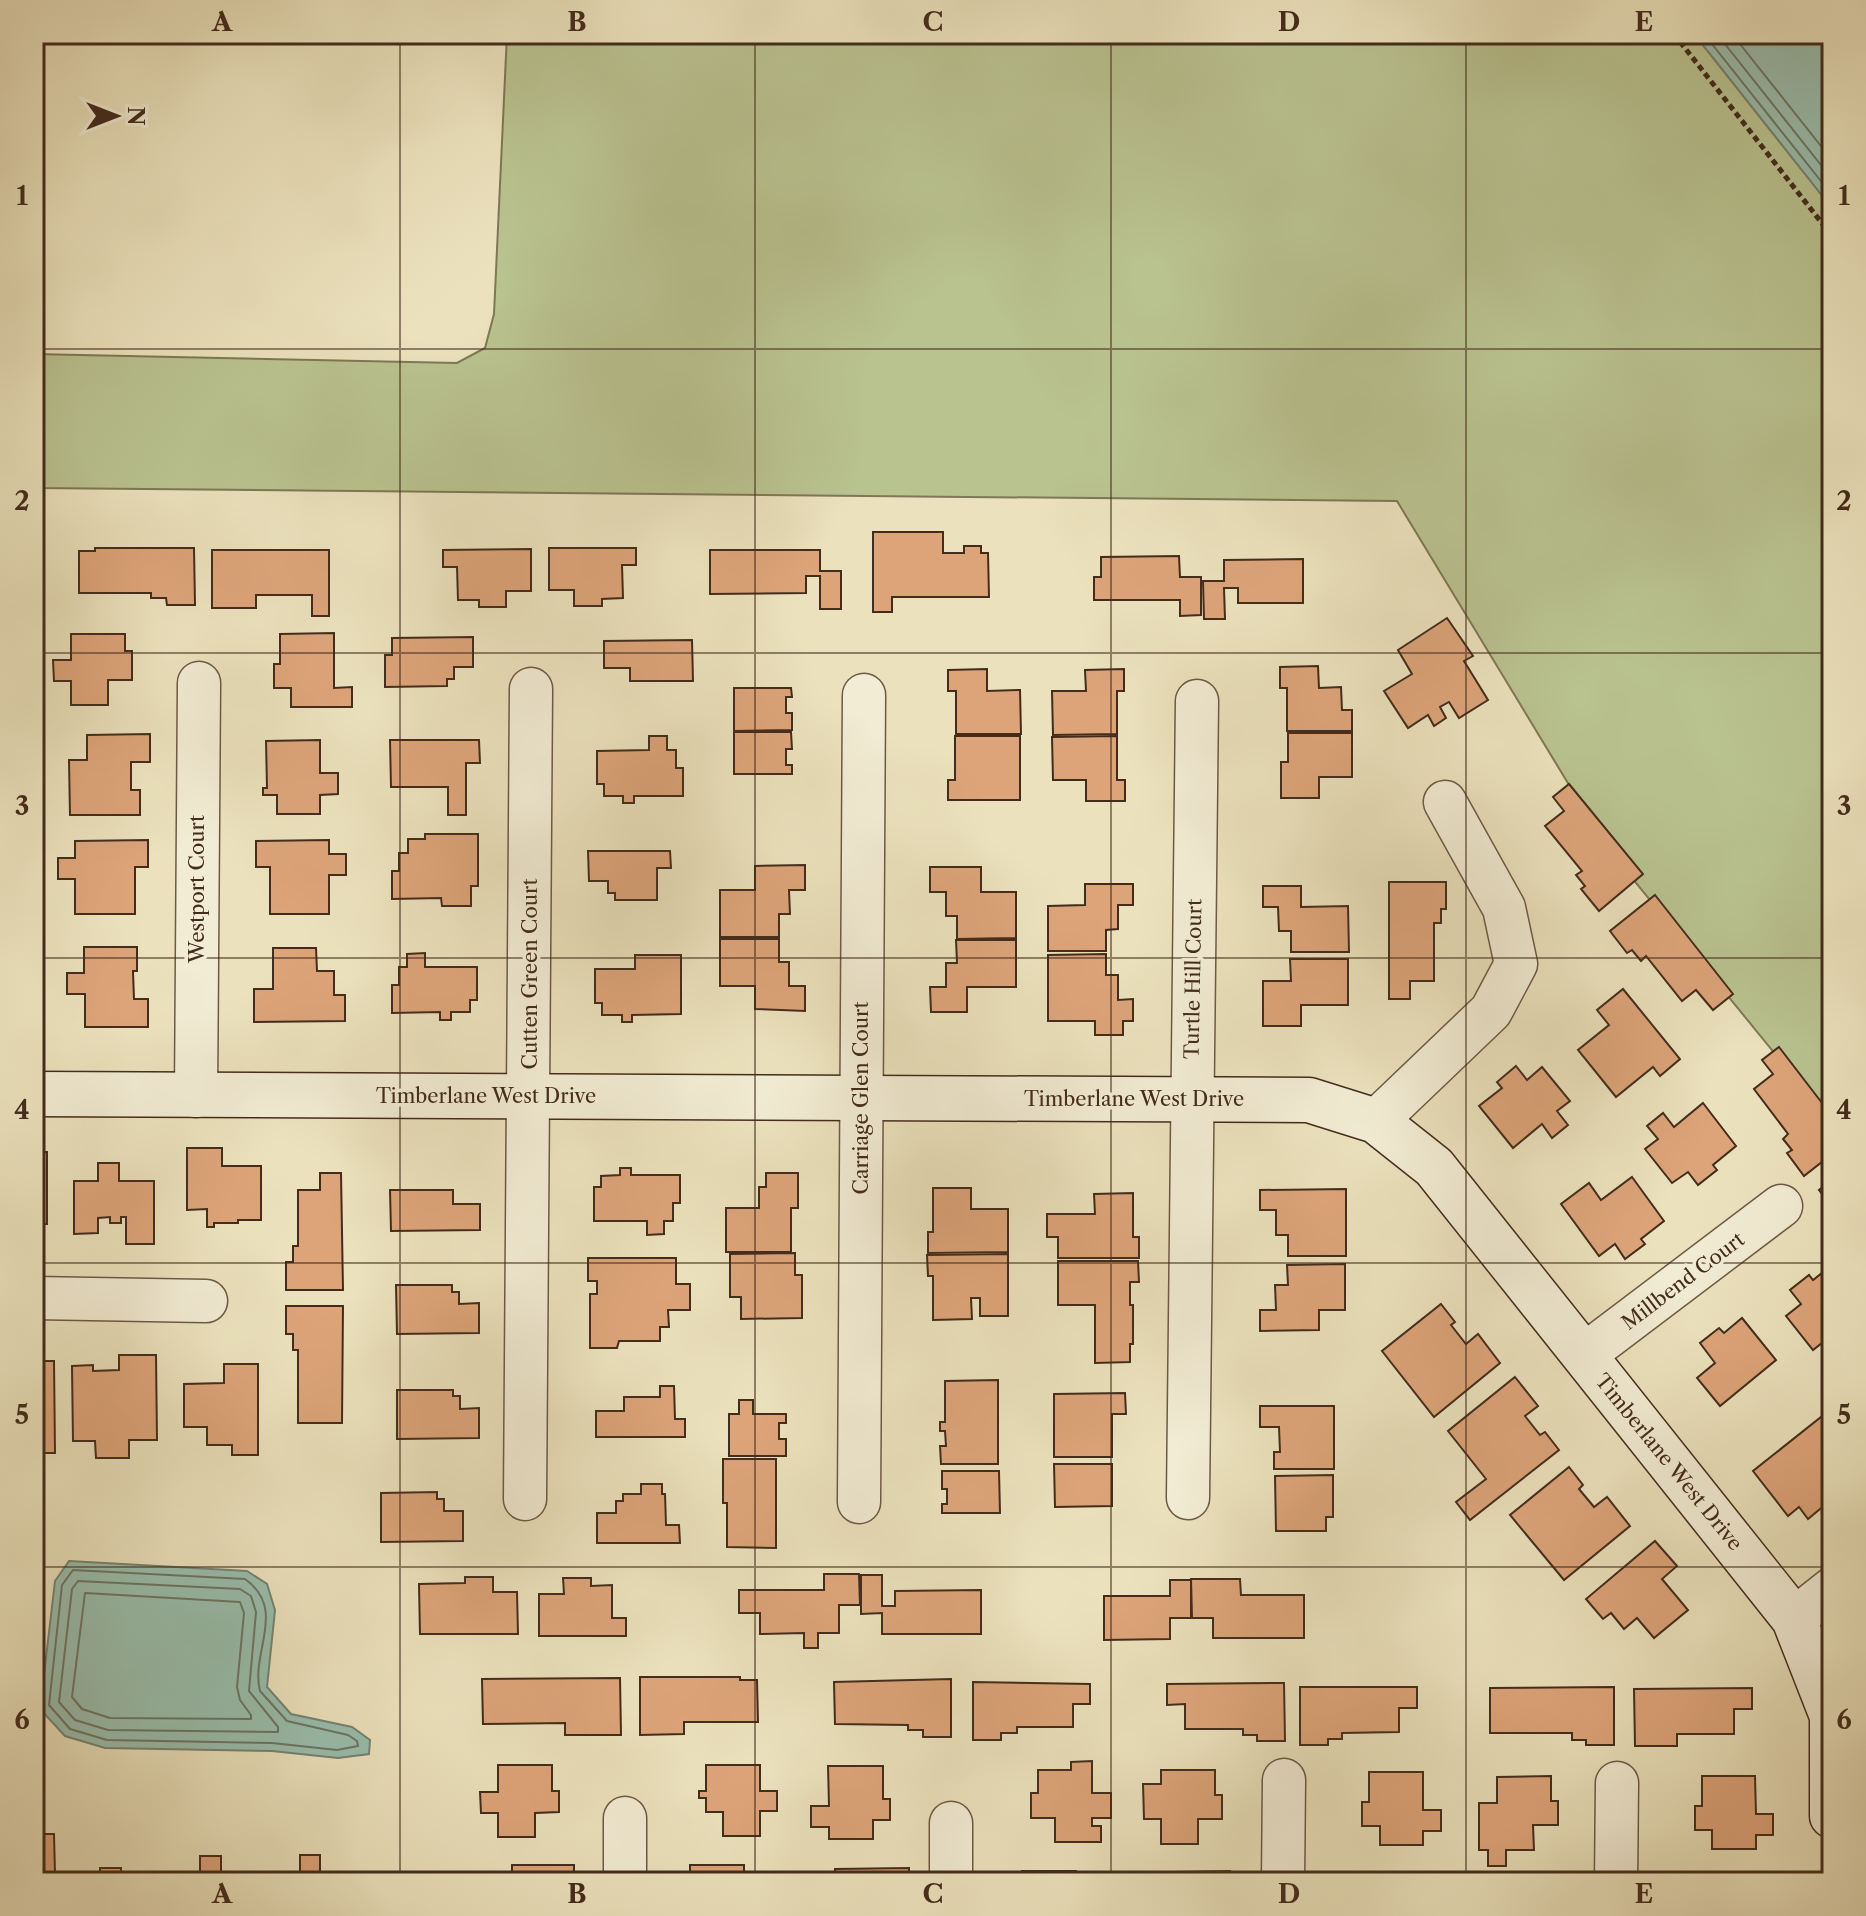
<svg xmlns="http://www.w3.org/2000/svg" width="1866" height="1916" viewBox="0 0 1866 1916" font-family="'Libre Caslon Text',serif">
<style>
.green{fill:#b9c390;stroke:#7e7856;stroke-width:2}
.water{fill:#99bead;stroke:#778473;stroke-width:2}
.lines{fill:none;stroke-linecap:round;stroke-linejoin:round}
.shore{stroke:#6e7564;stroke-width:2}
.building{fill:#dda47a;stroke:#432c1c;stroke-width:2}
.street-casing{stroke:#6d5a44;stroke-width:45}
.secondary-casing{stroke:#432c1c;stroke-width:47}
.path{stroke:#432c1c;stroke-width:5;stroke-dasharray:6 4;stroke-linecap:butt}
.street{stroke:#f2ecd4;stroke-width:42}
.secondary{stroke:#f2ecd4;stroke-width:44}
.grid{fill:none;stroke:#432c1c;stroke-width:2;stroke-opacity:0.55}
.labels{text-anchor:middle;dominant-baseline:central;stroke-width:7;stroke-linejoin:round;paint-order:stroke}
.street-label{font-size:20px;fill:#432c1c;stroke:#f2ecd4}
.neatline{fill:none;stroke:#432c1c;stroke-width:3}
.grid-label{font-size:26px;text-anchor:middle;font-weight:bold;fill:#432c1c}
</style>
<rect width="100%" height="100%" fill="#ebe2bd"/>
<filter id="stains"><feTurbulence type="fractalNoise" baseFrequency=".0025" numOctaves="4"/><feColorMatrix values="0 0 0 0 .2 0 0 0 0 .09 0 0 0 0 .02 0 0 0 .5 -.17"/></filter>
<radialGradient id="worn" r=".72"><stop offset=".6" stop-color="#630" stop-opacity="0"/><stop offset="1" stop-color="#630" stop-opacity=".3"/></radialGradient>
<polygon class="green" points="507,34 1694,34 1832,208 1832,1124 1606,846 1397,501 34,488 34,354 457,363 485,348 494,314"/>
<g class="water">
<polygon points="1694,34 1832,34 1832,208 1707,50"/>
<polygon points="69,1561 247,1571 267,1584 275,1610 267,1687 291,1714 352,1727 370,1740 369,1754 338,1758 272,1751 105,1748 65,1736 40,1709 55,1581"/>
</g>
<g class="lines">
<g class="shore">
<polyline points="1704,34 1832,195"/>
<polyline points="1717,34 1832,179"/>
<polyline points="1732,34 1832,160"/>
<path d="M 73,1570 L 245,1579 C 288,1610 250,1652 260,1691 L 287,1721 L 348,1735 L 357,1741 L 358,1746 L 337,1750 L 272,1743 L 107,1740 L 70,1729 L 49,1705 L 62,1585 Z"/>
<polygon points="78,1581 240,1589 251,1596 256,1612 249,1691 278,1727 278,1732 108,1730 75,1720 59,1702 72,1589"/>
<polygon points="85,1593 240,1602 244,1613 237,1687 240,1700 251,1715 251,1719 110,1718 82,1709 72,1697"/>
</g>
</g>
<g class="building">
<polygon points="873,532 943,532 943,553 964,553 964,546 981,546 981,553 988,553 989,597 892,597 892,612 873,612"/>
<polygon points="95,548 194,548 195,605 167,605 166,598 151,598 151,593 79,593 79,551 95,551"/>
<polygon points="549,548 636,548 636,565 622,565 623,598 602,599 602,606 574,606 574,590 549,590"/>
<polygon points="531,549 531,591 506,591 506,607 479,607 479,600 458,600 457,567 443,567 443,550"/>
<polygon points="212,550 329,550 329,616 312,616 312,595 256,595 256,608 212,608"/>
<polygon points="710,550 820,550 820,571 841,571 841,609 820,609 820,576 806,576 806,593 710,594"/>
<polygon points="1179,556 1180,577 1201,577 1201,615 1180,616 1180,600 1094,600 1094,577 1101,577 1101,557"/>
<polygon points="1303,559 1303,603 1238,603 1238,588 1224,588 1225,619 1204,619 1203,581 1224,581 1224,560"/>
<polygon points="1447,618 1473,656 1464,661 1488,700 1459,718 1449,702 1440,707 1446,718 1434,726 1428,715 1408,728 1384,691 1412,674 1398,650"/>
<polygon points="334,633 334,688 352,687 352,707 291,707 291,688 274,688 274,664 280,664 280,634"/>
<polygon points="71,634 125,634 125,651 132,651 132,680 108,680 108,705 71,705 71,681 54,681 53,660 71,660"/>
<polygon points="473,637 473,667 454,667 454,679 447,679 447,686 385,687 385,655 392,655 392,638"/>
<polygon points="692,640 693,681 630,681 630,668 604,668 604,641"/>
<polygon points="1318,666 1319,688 1341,687 1342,710 1352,710 1352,731 1287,731 1287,688 1280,688 1280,667"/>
<polygon points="987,669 987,691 1020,690 1021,734 956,734 956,691 948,691 948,670"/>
<polygon points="1124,669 1124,691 1117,691 1117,734 1053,735 1052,691 1086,691 1085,670"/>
<polygon points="734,688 791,688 792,697 786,697 786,713 792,713 792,730 734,731"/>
<polygon points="734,732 791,732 792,749 786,749 786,765 792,765 792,774 734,774"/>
<polygon points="1288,733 1352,733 1352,777 1319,777 1319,798 1281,798 1281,762 1288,762"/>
<polygon points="150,734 150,762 131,762 131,790 140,790 140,815 70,815 69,760 87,760 87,735"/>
<polygon points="649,736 667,736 667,750 676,750 676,768 683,768 683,796 634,796 634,803 623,803 623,796 604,796 604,784 597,784 597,751 649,750"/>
<polygon points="955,736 1020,736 1020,800 948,800 948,780 955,780"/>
<polygon points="1117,736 1117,780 1125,780 1125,801 1086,801 1086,780 1053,780 1052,737"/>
<polygon points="320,740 320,773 338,773 338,794 320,795 320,814 277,814 277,795 263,795 263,788 267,788 266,741"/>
<polygon points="390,740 479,740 480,763 466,763 466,815 448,815 448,787 391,787"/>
<polygon points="1569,784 1643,874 1599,911 1581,889 1585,886 1576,875 1582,871 1545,826 1564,811 1553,797"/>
<polygon points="425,834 478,834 478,886 471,886 471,906 442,906 441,898 392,899 392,871 399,871 399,853 408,853 408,839 425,839"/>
<polygon points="148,840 148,867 135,867 135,914 75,914 75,879 58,879 58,858 75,858 75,841"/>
<polygon points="329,840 329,854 346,854 346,875 329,875 329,914 270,914 270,867 256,867 256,841"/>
<polygon points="588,851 670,851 671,868 657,868 657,900 615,900 615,893 608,893 608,881 589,881"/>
<polygon points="805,865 805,890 789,890 790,914 779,914 779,937 720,937 720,890 755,890 755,866"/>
<polygon points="930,867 981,867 981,892 1016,892 1016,938 957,939 957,916 946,916 946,892 930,892"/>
<polygon points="1389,882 1446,882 1446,909 1441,909 1441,923 1434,923 1434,981 1410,981 1410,999 1389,999"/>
<polygon points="1085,884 1133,884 1133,905 1118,905 1118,929 1106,930 1106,951 1048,951 1048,906 1085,905"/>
<polygon points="1263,886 1301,886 1301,907 1348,906 1349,952 1291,952 1291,931 1279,931 1278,907 1263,907"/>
<polygon points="1655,895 1733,994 1713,1010 1696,990 1682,1001 1646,956 1641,961 1632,950 1627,953 1610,931"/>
<polygon points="720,939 779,939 779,962 789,962 789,986 805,986 805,1011 755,1009 755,986 720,986"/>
<polygon points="956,940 1016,940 1016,987 967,987 967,1012 931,1012 930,987 946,987 946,963 957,963"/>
<polygon points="84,947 137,947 137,971 133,971 134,999 148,999 148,1027 85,1027 85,994 67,994 67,973 84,973"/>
<polygon points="273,948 316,948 317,971 334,971 334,995 345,995 345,1021 254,1022 254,989 273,989"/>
<polygon points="425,953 425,967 477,967 477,1000 470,1000 470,1012 451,1012 451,1020 440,1020 440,1012 392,1013 392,985 399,985 399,967 407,967 407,954"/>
<polygon points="1106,954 1106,975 1118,975 1118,1000 1133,999 1133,1021 1123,1021 1123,1035 1095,1035 1095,1021 1048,1021 1048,955"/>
<polygon points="635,955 681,955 681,1014 632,1015 632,1022 622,1022 622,1015 602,1015 602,1003 595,1003 595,969 635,969"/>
<polygon points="1290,959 1348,959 1348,1005 1301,1005 1301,1026 1263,1026 1263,981 1291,981"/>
<polygon points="1623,989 1680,1059 1660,1076 1653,1067 1616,1097 1578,1050 1609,1025 1597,1010"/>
<polygon points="1779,1047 1832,1116 1832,1154 1804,1176 1787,1153 1792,1150 1783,1139 1788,1134 1754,1089 1773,1074 1762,1060"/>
<polygon points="1516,1066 1527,1080 1542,1067 1570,1101 1557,1111 1568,1125 1552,1138 1542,1124 1513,1148 1479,1106 1502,1088 1497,1082"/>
<polygon points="1703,1103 1736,1146 1713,1165 1717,1170 1698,1185 1688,1172 1672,1183 1645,1149 1658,1139 1647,1126 1663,1113 1674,1127"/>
<polygon points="187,1148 222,1148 222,1166 261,1166 261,1220 238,1220 238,1223 214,1223 214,1227 207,1227 207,1209 187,1210"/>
<rect x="34" y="1152" width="13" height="72"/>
<polygon points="98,1163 119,1163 119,1181 154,1181 154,1244 126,1244 126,1217 121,1217 121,1223 110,1223 110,1217 98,1218 98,1233 74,1234 74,1181 98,1181"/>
<polygon points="620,1168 631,1168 631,1175 680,1175 680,1203 673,1203 673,1221 664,1221 664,1234 647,1235 647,1221 594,1221 594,1187 601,1187 601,1176 620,1175"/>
<polygon points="320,1173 341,1173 343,1290 286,1290 286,1262 293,1262 293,1246 298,1246 298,1190 320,1190"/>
<polygon points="766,1173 798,1173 798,1208 791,1208 791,1252 726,1252 726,1208 759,1208 759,1187 766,1187"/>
<polygon points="1632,1177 1664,1221 1641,1239 1645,1244 1625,1259 1615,1244 1599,1256 1561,1204 1589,1183 1601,1200"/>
<polygon points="1832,1180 1832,1208 1819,1190"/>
<polygon points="933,1188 971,1188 971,1209 1008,1209 1008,1252 928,1253 928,1232 933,1232"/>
<polygon points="1346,1189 1346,1256 1288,1256 1288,1235 1276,1235 1276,1210 1260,1210 1260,1190"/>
<polygon points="390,1190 453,1190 453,1204 480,1204 480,1230 391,1231"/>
<polygon points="1133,1193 1133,1237 1139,1237 1139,1258 1058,1258 1058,1237 1047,1237 1047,1214 1095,1214 1094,1194"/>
<polygon points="795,1253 795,1275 802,1275 802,1318 741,1319 741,1297 730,1297 730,1254"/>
<polygon points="1008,1254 1008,1316 980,1316 980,1298 971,1298 972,1319 933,1320 933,1276 928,1276 927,1255"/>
<polygon points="588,1258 676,1258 676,1284 690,1284 690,1310 668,1310 669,1327 660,1327 660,1341 619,1341 617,1348 590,1348 590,1294 597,1294 597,1281 588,1281"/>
<polygon points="1058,1261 1138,1261 1139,1282 1130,1282 1130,1305 1133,1305 1133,1344 1130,1344 1130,1362 1095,1363 1095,1305 1058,1305"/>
<polygon points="1345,1264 1345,1310 1319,1310 1319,1330 1260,1331 1260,1310 1276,1310 1275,1285 1288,1285 1287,1265"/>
<polygon points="1832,1265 1832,1335 1813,1350 1786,1316 1801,1304 1790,1290 1809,1275 1813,1280"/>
<polygon points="396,1285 452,1285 452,1292 459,1292 459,1304 479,1303 479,1333 397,1334"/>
<polygon points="1441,1304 1455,1322 1451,1325 1466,1344 1478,1334 1500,1363 1434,1417 1382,1351"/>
<polygon points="286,1306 343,1306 342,1423 298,1423 298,1350 293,1350 293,1334 286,1334"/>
<polygon points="1742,1318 1776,1360 1720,1406 1697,1378 1715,1363 1700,1343 1719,1328 1724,1333"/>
<polygon points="119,1355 156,1355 157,1440 129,1440 129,1458 96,1458 95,1441 73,1441 72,1366 93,1365 93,1371 119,1370"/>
<polygon points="34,1361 54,1361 55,1453 34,1453"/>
<polygon points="224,1364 258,1364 258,1455 232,1455 232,1445 207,1445 207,1427 184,1427 184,1384 224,1383"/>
<polygon points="1515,1377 1538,1406 1525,1416 1540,1435 1545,1432 1559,1450 1470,1520 1456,1502 1486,1479 1448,1431"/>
<polygon points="998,1380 998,1464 941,1464 940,1446 946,1446 945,1431 940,1431 940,1422 945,1422 945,1381"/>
<polygon points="660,1386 674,1386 675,1419 685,1419 685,1437 596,1437 596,1411 624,1411 624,1397 660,1397"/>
<polygon points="397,1390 453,1390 453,1396 460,1396 460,1409 479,1408 479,1438 397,1439"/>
<polygon points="1125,1393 1126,1414 1112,1414 1112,1457 1054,1457 1054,1394"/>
<polygon points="739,1400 753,1400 753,1414 786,1414 786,1423 779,1423 779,1439 786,1439 786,1456 729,1456 729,1414 739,1414"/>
<polygon points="1260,1406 1334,1406 1334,1469 1274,1469 1274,1452 1280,1452 1279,1427 1260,1427"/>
<polygon points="1821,1417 1832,1431 1832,1499 1808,1519 1799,1507 1788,1516 1753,1471"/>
<polygon points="723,1459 776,1459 776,1548 727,1547 727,1503 723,1503"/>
<polygon points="1054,1464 1112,1464 1112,1506 1055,1507"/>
<polygon points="1569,1467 1583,1485 1579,1489 1594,1507 1607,1497 1630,1526 1564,1580 1510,1515"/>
<polygon points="942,1471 999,1471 1000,1513 942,1513 942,1504 947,1504 947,1489 942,1489"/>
<polygon points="1333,1475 1333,1517 1326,1517 1326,1531 1276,1531 1275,1476"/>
<polygon points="641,1484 662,1484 662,1494 665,1494 666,1525 679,1525 680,1543 597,1543 597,1513 616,1513 616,1501 623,1501 623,1494 641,1494"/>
<polygon points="437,1492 437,1499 444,1499 444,1511 463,1511 463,1541 381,1542 381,1493"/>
<polygon points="1655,1541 1677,1566 1662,1579 1688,1610 1654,1638 1637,1618 1624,1629 1611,1613 1603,1619 1586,1599"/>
<polygon points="824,1574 859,1574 860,1605 839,1605 839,1633 818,1633 818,1648 804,1648 804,1633 760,1634 760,1613 739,1613 739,1590 824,1590"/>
<polygon points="861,1575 882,1575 882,1606 895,1606 895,1591 981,1590 981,1634 882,1634 882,1613 861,1614"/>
<polygon points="465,1577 493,1577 493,1592 517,1592 518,1634 420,1634 419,1584 465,1583"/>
<polygon points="563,1578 591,1578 591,1586 612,1585 612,1618 626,1618 626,1636 539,1636 539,1594 564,1594"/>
<polygon points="1191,1579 1240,1579 1241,1595 1304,1595 1304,1638 1213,1638 1213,1618 1192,1618"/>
<polygon points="1170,1580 1191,1580 1191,1618 1170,1618 1170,1639 1104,1640 1104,1596 1170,1596"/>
<polygon points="640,1677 740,1677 740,1680 757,1680 758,1722 684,1722 684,1734 640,1735"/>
<polygon points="620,1678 621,1735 565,1735 565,1723 483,1724 482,1679"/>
<polygon points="951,1679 951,1737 923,1737 923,1730 908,1730 908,1725 835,1724 834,1682"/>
<polygon points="973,1682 1090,1684 1090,1704 1073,1704 1073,1727 1017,1727 1017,1733 1001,1733 1001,1740 973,1740"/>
<polygon points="1284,1683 1285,1741 1257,1741 1257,1735 1243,1735 1243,1729 1185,1729 1185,1704 1167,1705 1167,1684"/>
<polygon points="1300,1687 1417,1687 1417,1708 1399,1708 1399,1732 1342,1733 1342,1739 1328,1739 1328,1745 1300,1745"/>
<polygon points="1614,1687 1614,1745 1586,1745 1586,1740 1572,1740 1572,1733 1490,1733 1490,1688"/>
<polygon points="1752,1688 1752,1709 1734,1709 1734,1734 1677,1734 1677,1746 1635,1746 1634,1689"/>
<polygon points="1092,1761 1092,1793 1111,1793 1111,1818 1092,1818 1092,1826 1101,1826 1101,1842 1055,1842 1055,1818 1031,1818 1031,1793 1038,1793 1038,1770 1071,1770 1071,1762"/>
<polygon points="498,1765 552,1765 552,1791 559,1791 559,1812 535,1813 535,1837 498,1837 498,1813 481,1813 480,1792 498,1792"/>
<polygon points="706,1765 760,1765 760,1791 777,1791 777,1811 760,1811 760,1836 723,1836 723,1812 706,1812 706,1798 699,1798 699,1791 706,1791"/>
<polygon points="828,1766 883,1766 883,1799 890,1799 890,1820 873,1820 873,1839 829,1839 829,1827 811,1827 811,1806 829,1806"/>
<polygon points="1161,1770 1215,1770 1215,1795 1222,1795 1222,1819 1198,1819 1198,1844 1161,1844 1161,1819 1144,1819 1143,1784 1161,1784"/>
<polygon points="1369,1772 1423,1772 1423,1810 1441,1810 1441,1831 1423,1831 1423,1845 1380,1845 1380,1826 1362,1826 1362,1802 1369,1802"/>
<polygon points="1551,1776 1551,1801 1558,1801 1558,1825 1533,1825 1534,1850 1506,1850 1506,1866 1488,1866 1488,1850 1479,1850 1479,1803 1497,1803 1497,1777"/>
<polygon points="1702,1776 1755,1776 1756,1814 1773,1814 1773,1835 1756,1835 1756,1849 1712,1849 1712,1830 1695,1830 1695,1806 1702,1806"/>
<polygon points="34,1834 54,1834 55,1874 51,1874 51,1882 34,1882"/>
<polygon points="300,1855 320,1855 320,1872 352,1872 352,1882 279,1882 279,1872 300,1872"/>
<polygon points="200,1856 221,1856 221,1874 247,1874 247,1882 176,1882 176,1874 200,1874"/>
<rect x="512" y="1865" width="62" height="17"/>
<rect x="690" y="1865" width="54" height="17"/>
<rect x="100" y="1868" width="21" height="14"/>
<polygon points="909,1868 909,1882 835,1882 835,1869"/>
<rect x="1022" y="1871" width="54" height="11"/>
<polygon points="1230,1871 1230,1882 1176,1882 1176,1872"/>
<rect x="1497" y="1874" width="54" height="8"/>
<rect x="1344" y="1875" width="90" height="7"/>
<rect x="393" y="1878" width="46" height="4"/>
</g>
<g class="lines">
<defs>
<g id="street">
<polyline points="196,1096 199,683"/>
<polyline points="1376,1121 1491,1011 1516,964 1504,908 1445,802"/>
<polyline points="34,1298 206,1301"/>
<polyline points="1584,1355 1781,1206"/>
<polyline points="1188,1498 1197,701"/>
<polyline points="525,1499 531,689"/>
<polyline points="859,1502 864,695"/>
<polyline points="1794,1619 1832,1589"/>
<polyline points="625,1882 625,1818"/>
<polyline points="951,1882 951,1823"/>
<polyline points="1283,1882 1284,1780"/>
<polyline points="1616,1882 1617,1783"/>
</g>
<polyline id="secondary" points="34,1094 1309,1100 1376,1121 1434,1167 1794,1619 1832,1716 1832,1816"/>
</defs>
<use href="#street" class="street-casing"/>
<use href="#secondary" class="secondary-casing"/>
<polyline class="path" points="1674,34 1832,236"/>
<use href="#street" class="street"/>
<use href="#secondary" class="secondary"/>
</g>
<path class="grid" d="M 400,34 L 400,1882M 755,34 L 755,1882M 1111,34 L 1111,1882M 1466,34 L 1466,1882M 34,349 L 1832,349M 34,653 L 1832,653M 34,958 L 1832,958M 34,1263 L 1832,1263M 34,1567 L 1832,1567"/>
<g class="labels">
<g class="street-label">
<text transform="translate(197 889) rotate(-90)">Westport Court</text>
<text transform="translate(530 974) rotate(-90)">Cutten Green Court</text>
<text transform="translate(1193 979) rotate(-89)">Turtle Hill Court</text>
<text x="486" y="1096">Timberlane West Drive</text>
<text transform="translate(861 1098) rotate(-90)">Carriage Glen Court</text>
<text x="1134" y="1099">Timberlane West Drive</text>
<text transform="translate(1683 1281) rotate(-37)">Millbend Court</text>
<text transform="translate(1669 1462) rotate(51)">Timberlane West Drive</text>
</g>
</g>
<rect width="1866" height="1916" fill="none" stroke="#ebe2bd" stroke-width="88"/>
<g transform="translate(116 116) rotate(90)" stroke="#f2ecd4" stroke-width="6" paint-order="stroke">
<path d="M0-6L14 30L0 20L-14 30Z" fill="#432c1c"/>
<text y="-12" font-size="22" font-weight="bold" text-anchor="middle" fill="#432c1c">N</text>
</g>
<rect x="44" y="44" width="1778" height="1828" class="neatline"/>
<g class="grid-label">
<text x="222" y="31">A</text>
<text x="577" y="31">B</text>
<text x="933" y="31">C</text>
<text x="1289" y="31">D</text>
<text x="1644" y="31">E</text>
<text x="22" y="205">1</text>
<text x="1844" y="205">1</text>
<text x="22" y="510">2</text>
<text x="1844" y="510">2</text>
<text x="22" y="815">3</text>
<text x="1844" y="815">3</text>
<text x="22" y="1119">4</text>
<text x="1844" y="1119">4</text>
<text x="22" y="1424">5</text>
<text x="1844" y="1424">5</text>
<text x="22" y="1729">6</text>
<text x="1844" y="1729">6</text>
<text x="222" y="1903">A</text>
<text x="577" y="1903">B</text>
<text x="933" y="1903">C</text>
<text x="1289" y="1903">D</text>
<text x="1644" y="1903">E</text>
</g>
<rect width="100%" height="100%" filter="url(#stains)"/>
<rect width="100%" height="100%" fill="url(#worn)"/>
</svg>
